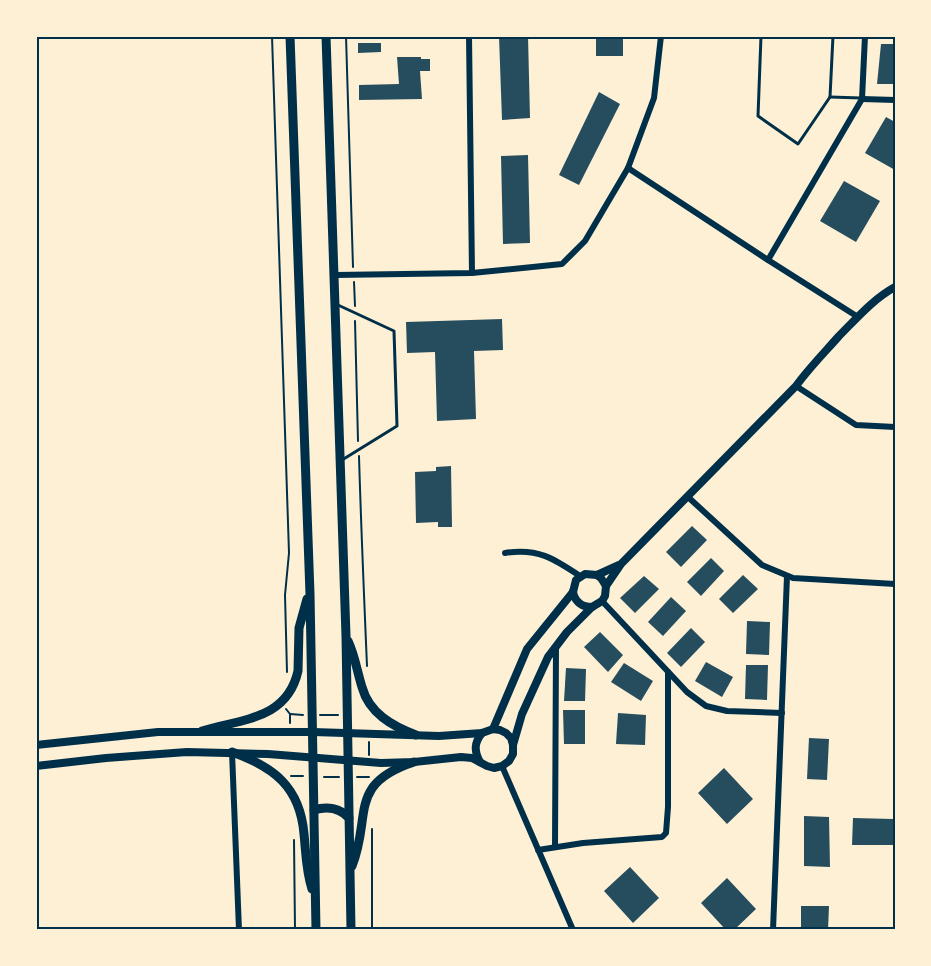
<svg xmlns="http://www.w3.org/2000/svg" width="931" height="966" viewBox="0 0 931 966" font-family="Ubuntu,sans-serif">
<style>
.building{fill:#264d5e}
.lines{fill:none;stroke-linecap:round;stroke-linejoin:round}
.path{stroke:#003049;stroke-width:2}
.service{stroke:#003049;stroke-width:3}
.minor{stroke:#003049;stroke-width:6}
.tertiary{stroke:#003049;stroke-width:8}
.primary{stroke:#003049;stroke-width:9}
.neatline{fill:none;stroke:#003049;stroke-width:2}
</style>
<rect width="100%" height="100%" fill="#fdf0d5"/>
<g class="building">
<polygon points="499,36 528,36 530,118 502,120"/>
<rect x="596" y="36" width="27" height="20"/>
<polygon points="358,43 381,43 381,52 358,53"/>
<polygon points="881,44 895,44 895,84 877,84"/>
<polygon points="397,57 421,57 421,59 430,59 430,71 420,71 422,99 359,100 359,85 399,84"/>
<polygon points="599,92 620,104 579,185 559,175"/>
<polygon points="886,117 895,122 895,170 865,153"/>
<polygon points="528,155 530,243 503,244 501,156"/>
<polygon points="844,181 880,201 856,242 820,221"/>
<polygon points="502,319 503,350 474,351 476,419 437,421 435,352 407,353 406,322"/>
<polygon points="451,466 452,527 438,527 438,522 416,523 415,472 436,471 436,467"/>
<polygon points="692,526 707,540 681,567 666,552"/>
<polygon points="711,558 724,571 701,596 687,582"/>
<polygon points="743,575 758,589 733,613 719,599"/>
<polygon points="644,576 659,589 635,613 620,598"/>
<polygon points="671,597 686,611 663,636 648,622"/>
<polygon points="747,621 770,622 769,655 746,654"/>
<polygon points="691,628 705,642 681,667 667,653"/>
<polygon points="600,632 623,655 608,672 584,647"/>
<polygon points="706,662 733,677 722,697 695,681"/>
<polygon points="624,663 653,681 641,701 611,682"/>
<polygon points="746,665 768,665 767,700 745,699"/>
<polygon points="566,668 586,669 585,701 564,701"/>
<polygon points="563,710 585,710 585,744 564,744"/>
<polygon points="618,713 646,715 645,745 616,744"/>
<polygon points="809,738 829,739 827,780 807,779"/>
<polygon points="724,768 753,799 727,824 698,793"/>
<polygon points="804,816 829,817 830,867 804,866"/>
<polygon points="853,818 894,819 893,845 852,845"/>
<polygon points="630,867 659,898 633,923 604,891"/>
<polygon points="727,878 756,909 734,930 726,930 701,903"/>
<polygon points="801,906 829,906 828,930 801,930"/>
</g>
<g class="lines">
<g class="path">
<polyline points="272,36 289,553 285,595 287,672"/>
<polyline points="346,36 353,267"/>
<polyline points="354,282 355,306"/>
<polyline points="355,321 358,441"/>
<path d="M 359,456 C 361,526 364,596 367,666"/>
<polyline points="286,709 290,714 290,723"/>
<polyline points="290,714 303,715"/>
<polyline points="320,715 338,715"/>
<polyline points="369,755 369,742"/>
<polyline points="291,776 303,776"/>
<polyline points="324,777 339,777"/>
<polyline points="357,777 369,777"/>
<polyline points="294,840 295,930"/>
<polyline points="372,930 372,829"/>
</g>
<g class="service">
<polyline points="761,36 758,116 798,144 830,97 833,36"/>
<polyline points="830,97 861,98"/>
<polyline points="338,305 394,331 397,426 342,460"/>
</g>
<g class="minor">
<polyline points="469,36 472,273"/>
<polyline points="862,99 895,100"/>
<polyline points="628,168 768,260 858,317"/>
<polyline points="768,260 862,99 865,36"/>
<polyline points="335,275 472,273 562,264 585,241 628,168 654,98 661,36"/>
<polyline points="796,386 856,425 895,427"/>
<polyline points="688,497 762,565 793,578 895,584"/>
<path d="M 505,553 C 538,548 553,558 580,576"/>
<polyline points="602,601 687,692 706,706 727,711 782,713"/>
<polyline points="232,752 239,930"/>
<polyline points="502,766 573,930"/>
<polyline points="555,847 556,647"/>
<polyline points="538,850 583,843 662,837 666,833 668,807 668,672"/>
<polyline points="773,930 787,576"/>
</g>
<g class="tertiary">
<path d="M 606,586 L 621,564 L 796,386 C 809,368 824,353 839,336 C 856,319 873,299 895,287"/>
<path d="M 573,592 C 575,602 582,607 592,607"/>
<polyline points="493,729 527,649 573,592 576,580 585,574 597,575 619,565"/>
<polyline points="36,745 158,732 313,732 439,736 482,733 493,729 500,730 506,733 511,738 513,745"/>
<path d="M 480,762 C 474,751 474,743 482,733"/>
<polyline points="36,766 106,758 187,752 268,754 381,763 414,762 461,757 472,758 487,766 494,768 502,766 509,761 513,754 513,745 522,714 548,657 567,632 592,607 602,601 605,596 606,586 601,578 597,575"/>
</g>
<g class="primary">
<polyline points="290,36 310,594 316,930"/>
<polyline points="326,36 346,636 351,930"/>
<path d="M 348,641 C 355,656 357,671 362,687 C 369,713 392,726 416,735"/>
<path d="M 202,731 C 241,719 287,720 298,671 L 299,628 L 307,599"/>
<path d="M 232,752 C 274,767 300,787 304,834 C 306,853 306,871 312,889"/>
<path d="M 314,810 C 327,806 340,808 349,818"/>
<path d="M 352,866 C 372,816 347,784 414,762"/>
</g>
</g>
<rect width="931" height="966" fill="none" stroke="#fdf0d5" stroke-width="75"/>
<rect x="38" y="38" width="856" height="890" class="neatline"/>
</svg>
